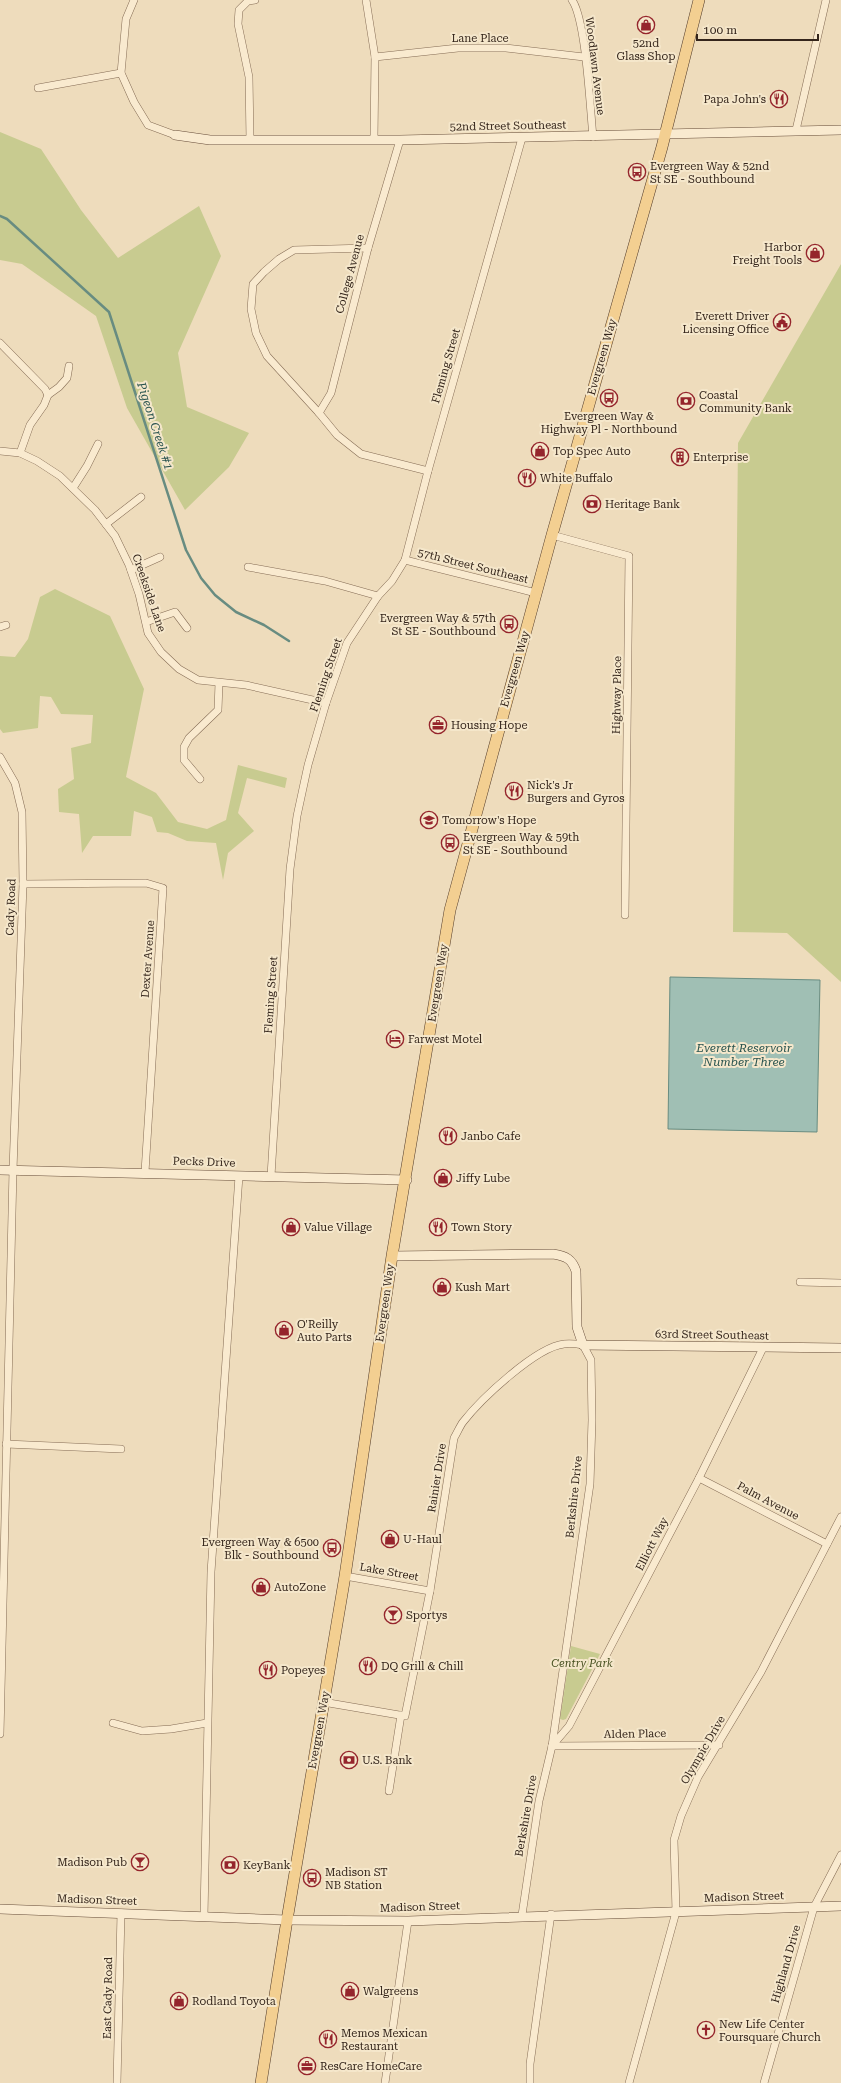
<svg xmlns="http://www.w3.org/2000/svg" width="841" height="2083" viewBox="0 0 841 2083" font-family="'Roboto Serif',serif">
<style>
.green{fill:#c8cb90}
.water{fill:#a0bfb4;stroke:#688c81}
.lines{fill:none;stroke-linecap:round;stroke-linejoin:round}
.stream{stroke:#688c81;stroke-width:2.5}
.street-casing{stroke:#856c55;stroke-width:8}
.secondary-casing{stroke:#674d39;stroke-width:10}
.primary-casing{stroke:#523b2a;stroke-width:12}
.street{stroke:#f9eacf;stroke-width:7}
.secondary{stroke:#f9eacf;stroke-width:9}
.primary{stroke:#f3cf91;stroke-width:11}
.labels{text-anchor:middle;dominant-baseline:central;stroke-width:4;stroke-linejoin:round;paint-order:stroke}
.street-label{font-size:11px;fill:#34251b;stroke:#f5e7cb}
.poi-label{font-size:11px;fill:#34251b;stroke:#f5e7cb;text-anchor:start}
.park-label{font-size:11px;font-style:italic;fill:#485121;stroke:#f5e7cb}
.water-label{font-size:12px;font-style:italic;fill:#29544f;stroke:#f5e7cb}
</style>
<rect width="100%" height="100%" fill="#eedcbc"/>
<g class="green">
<polygon points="0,132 41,149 81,210 118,258 199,206 221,256 178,353 187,407 249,433 229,467 185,510 127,408 96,316 22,264 0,260"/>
<polygon points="841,264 841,982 787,933 733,932 738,443"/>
<polygon points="55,589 110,616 144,689 126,777 156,793 178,822 207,829 226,820 238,765 287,778 285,788 247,778 238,813 254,831 228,853 223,880 216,843 187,841 168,833 157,832 152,817 134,811 131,836 93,836 82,853 79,814 59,812 58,789 74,779 71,748 91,743 93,715 61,714 51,697 40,696 38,728 3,733 0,729 0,656 15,657 28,639 40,597"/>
<polygon points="571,1646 600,1654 566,1719 563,1720 560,1719"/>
</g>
<polygon class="water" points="670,977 820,980 817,1132 668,1129"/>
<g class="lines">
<polyline class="stream" points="0,216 7,219 109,312 186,550 201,578 215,595 236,612 264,625 289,641"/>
<defs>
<g id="street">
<polyline points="134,0 126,19 121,73 134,102 148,125 175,135"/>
<polyline points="366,0 375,57 374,139"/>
<path d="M 572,0 C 586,20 590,108 593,137"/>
<polyline points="375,57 458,48 506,48 584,57"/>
<polyline points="38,88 121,73"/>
<polyline points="796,130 826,0"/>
<polyline points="250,140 249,77 238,24 239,10 248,1 255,0"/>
<polyline points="368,248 294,250 279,259 264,272 253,284 251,309 256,333 267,356 319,413 337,435 361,454 428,471"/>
<polyline points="0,343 45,389 48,395"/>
<polyline points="319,413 331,393 368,248 400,140"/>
<polyline points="0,451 20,453 37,461 60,476 95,510 115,536 129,565 139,594 148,633 161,652 179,669 198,680 246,685 326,703"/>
<polyline points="20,453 30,425 44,405 48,395 59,387 67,378 69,366"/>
<polyline points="73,488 87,466 98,444"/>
<polyline points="106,524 141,497"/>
<polyline points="552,535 629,556 625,915"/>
<polyline points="405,560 536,593"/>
<polyline points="248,567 325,581 378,596"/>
<polyline points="131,570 160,557"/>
<polyline points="146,622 175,612 187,628"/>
<polyline points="0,627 6,625"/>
<polyline points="0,757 15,783 22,812 23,884 13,1170 0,1734"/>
<polyline points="200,779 184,760 184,747 189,738 218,710 219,683"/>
<polyline points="23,884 146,883 163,888 145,1172"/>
<polyline points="271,1176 290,869 297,816 308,765 326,703 347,643 378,596 392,581 405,560 428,471 522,138"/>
<polyline points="800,1282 841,1283"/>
<polyline points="6,1444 121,1449"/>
<polyline points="699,1478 827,1544"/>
<polyline points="345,1576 430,1591"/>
<path d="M 323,1702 L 405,1716 L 430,1591 L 454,1438 C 457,1433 460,1426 463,1422 C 481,1399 536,1347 564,1344 C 570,1343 577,1344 583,1345 L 591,1360 L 592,1420 L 590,1484 L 552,1746 L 539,1801 L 522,1915"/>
<polyline points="113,1723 142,1731 171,1729 207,1723"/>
<polyline points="552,1746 569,1726 699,1478 763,1348"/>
<polyline points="552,1746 719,1745"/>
<polyline points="389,1791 401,1715"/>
<polyline points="204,1916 211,1572 239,1176"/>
<polyline points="117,2083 121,1913"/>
<polyline points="385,2083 408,1921"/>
<polyline points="530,2083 530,2064 551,1914"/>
<polyline points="629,2083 676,1912 674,1840 681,1816 698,1777 761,1672 841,1517"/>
<polyline points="764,2083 814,1907 841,1855"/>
</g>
<g id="secondary">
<polyline points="175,135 210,140 400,140 841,130"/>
<polyline points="0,1170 407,1180"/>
<path d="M 392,1256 L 553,1254 C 566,1256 572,1259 576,1271 L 577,1327 L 583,1345 L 841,1348"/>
<polyline points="0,1909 287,1920 408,1921 841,1906"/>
</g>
<polyline id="primary" points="261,2083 287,1920 345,1576 392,1256 450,910 552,535 662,147 699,0"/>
</defs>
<use href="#street" class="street-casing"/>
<use href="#secondary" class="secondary-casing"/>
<use href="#primary" class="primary-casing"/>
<use href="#street" class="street"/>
<use href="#secondary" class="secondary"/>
<use href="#primary" class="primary"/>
</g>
<defs>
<symbol id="shop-ring" viewBox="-11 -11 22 22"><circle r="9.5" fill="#f5e7cb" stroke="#95252c" stroke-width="1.5"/><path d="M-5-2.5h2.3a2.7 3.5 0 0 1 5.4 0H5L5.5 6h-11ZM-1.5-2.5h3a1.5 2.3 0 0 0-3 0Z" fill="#95252c"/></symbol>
<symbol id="restaurant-ring" viewBox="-11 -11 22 22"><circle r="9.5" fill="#f5e7cb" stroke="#95252c" stroke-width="1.5"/><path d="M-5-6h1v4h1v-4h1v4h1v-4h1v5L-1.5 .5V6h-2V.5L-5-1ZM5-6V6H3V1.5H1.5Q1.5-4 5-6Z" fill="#95252c"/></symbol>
<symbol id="bus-ring" viewBox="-11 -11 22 22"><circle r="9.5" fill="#f5e7cb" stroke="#95252c" stroke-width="1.5"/><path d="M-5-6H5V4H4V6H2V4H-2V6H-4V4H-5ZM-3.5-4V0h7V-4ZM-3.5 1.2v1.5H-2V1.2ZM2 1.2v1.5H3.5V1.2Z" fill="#95252c"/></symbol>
<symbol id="civic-ring" viewBox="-11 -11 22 22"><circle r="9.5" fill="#f5e7cb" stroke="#95252c" stroke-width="1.5"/><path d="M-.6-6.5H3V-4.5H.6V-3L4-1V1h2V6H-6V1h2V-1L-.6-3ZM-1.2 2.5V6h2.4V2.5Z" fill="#95252c"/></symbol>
<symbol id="bank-ring" viewBox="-11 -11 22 22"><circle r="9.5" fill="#f5e7cb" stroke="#95252c" stroke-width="1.5"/><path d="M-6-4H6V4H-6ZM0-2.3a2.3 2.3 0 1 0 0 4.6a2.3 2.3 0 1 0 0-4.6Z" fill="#95252c"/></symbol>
<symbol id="building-ring" viewBox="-11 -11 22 22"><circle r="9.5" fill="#f5e7cb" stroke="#95252c" stroke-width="1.5"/><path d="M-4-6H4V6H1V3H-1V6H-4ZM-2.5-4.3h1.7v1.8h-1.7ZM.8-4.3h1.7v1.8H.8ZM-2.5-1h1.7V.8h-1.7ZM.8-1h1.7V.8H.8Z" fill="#95252c"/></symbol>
<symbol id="office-ring" viewBox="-11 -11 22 22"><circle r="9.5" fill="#f5e7cb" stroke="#95252c" stroke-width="1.5"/><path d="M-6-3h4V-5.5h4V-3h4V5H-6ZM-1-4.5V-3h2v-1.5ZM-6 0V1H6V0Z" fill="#95252c"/></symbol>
<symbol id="school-ring" viewBox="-11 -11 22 22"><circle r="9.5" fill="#f5e7cb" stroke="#95252c" stroke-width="1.5"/><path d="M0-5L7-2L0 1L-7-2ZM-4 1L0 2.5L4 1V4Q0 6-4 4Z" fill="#95252c"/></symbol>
<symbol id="hotel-ring" viewBox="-11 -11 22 22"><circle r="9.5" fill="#f5e7cb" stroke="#95252c" stroke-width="1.5"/><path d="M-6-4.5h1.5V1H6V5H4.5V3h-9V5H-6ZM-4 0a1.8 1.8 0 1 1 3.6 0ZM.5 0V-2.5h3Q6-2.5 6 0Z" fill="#95252c"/></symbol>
<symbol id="bar-ring" viewBox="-11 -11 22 22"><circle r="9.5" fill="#f5e7cb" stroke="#95252c" stroke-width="1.5"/><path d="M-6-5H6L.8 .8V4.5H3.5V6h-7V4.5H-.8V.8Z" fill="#95252c"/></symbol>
<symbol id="church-ring" viewBox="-11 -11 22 22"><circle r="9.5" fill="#f5e7cb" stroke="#95252c" stroke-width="1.5"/><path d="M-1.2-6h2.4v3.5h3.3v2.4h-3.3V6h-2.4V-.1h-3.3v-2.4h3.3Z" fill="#95252c"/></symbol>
</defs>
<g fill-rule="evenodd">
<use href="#shop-ring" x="636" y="15" width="20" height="20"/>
<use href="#restaurant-ring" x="769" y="89" width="20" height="20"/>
<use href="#bus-ring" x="627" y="162" width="20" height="20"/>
<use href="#shop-ring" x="805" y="243" width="20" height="20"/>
<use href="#civic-ring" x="772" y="312" width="20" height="20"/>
<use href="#bus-ring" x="599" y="388" width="20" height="20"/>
<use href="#bank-ring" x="676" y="391" width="20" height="20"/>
<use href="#shop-ring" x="530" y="441" width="20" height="20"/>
<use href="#building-ring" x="670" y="447" width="20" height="20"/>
<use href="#restaurant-ring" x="517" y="468" width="20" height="20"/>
<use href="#bank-ring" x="582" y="494" width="20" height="20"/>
<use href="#bus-ring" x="499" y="614" width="20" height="20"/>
<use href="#office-ring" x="428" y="715" width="20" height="20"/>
<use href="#restaurant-ring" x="504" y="781" width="20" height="20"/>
<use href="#school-ring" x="419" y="810" width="20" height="20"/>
<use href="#bus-ring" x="440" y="833" width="20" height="20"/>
<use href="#hotel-ring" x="385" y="1029" width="20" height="20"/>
<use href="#restaurant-ring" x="438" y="1126" width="20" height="20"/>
<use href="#shop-ring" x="433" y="1168" width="20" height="20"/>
<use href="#shop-ring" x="281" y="1217" width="20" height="20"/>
<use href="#restaurant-ring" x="428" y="1217" width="20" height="20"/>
<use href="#shop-ring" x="432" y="1277" width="20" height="20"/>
<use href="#shop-ring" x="274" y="1320" width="20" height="20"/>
<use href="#shop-ring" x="380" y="1529" width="20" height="20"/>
<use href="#bus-ring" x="322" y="1538" width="20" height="20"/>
<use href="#shop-ring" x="251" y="1577" width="20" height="20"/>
<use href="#bar-ring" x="383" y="1605" width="20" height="20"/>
<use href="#restaurant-ring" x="358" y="1656" width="20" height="20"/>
<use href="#restaurant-ring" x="258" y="1660" width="20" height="20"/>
<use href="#bank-ring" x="339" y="1750" width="20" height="20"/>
<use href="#bar-ring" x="130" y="1852" width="20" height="20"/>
<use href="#bank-ring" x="220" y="1855" width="20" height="20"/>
<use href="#bus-ring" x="302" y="1868" width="20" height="20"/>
<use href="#shop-ring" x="340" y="1981" width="20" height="20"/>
<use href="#shop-ring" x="169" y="1991" width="20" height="20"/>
<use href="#church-ring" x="696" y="2020" width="20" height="20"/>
<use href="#restaurant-ring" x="318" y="2029" width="20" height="20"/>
<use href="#office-ring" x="297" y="2056" width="20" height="20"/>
</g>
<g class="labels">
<g class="street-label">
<text x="480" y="38">Lane Place</text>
<text transform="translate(595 66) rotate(83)">Woodlawn Avenue</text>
<text transform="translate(508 126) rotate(-1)">52nd Street Southeast</text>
<text transform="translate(350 274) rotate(-75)">College Avenue</text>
<text transform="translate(602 357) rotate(-74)">Evergreen Way</text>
<text transform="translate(446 366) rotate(-74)">Fleming Street</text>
<text transform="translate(473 566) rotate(14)">57th Street Southeast</text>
<text transform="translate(149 593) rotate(71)">Creekside Lane</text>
<text transform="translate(515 669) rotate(-74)">Evergreen Way</text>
<text transform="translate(326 675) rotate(-71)">Fleming Street</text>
<text transform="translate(617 695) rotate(-89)">Highway Place</text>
<text transform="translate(11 907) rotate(-88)">Cady Road</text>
<text transform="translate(148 959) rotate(-86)">Dexter Avenue</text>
<text transform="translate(438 983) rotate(-81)">Evergreen Way</text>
<text transform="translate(271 995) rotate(-86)">Fleming Street</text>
<text transform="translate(204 1162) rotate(2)">Pecks Drive</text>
<text transform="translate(385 1303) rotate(-82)">Evergreen Way</text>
<text transform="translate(712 1335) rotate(1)">63rd Street Southeast</text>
<text transform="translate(437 1478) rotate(-81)">Rainier Drive</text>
<text transform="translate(574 1497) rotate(-84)">Berkshire Drive</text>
<text transform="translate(768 1501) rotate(28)">Palm Avenue</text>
<text transform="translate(652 1544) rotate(-63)">Elliott Way</text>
<text transform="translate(389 1572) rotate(10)">Lake Street</text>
<text transform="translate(319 1730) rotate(-80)">Evergreen Way</text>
<text transform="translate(635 1734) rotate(-1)">Alden Place</text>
<text transform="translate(703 1750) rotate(-60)">Olympic Drive</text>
<text transform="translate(526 1816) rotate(-80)">Berkshire Drive</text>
<text transform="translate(744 1897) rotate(-2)">Madison Street</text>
<text transform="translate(97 1900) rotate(2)">Madison Street</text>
<text transform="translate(420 1907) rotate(-2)">Madison Street</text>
<text transform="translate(786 1964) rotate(-74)">Highland Drive</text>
<text transform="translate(108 1998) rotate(-89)">East Cady Road</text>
</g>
<g class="poi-label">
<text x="646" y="43" text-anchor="middle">52nd<tspan x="646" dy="13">Glass Shop</tspan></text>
<text x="766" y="99" text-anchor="end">Papa John's</text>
<text x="650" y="166">Evergreen Way &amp; 52nd<tspan x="650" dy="13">St SE - Southbound</tspan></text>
<text x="802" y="247" text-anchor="end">Harbor<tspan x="802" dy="13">Freight Tools</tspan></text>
<text x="769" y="316" text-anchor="end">Everett Driver<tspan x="769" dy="13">Licensing Office</tspan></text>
<text x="699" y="395">Coastal<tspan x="699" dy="13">Community Bank</tspan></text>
<text x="609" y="416" text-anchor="middle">Evergreen Way &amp;<tspan x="609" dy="13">Highway Pl - Northbound</tspan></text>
<text x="553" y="451">Top Spec Auto</text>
<text x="693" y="457">Enterprise</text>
<text x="540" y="478">White Buffalo</text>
<text x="605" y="504">Heritage Bank</text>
<text x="496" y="618" text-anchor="end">Evergreen Way &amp; 57th<tspan x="496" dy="13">St SE - Southbound</tspan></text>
<text x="451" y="725">Housing Hope</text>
<text x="527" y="785">Nick's Jr<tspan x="527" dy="13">Burgers and Gyros</tspan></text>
<text x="442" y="820">Tomorrow's Hope</text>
<text x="463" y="837">Evergreen Way &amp; 59th<tspan x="463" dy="13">St SE - Southbound</tspan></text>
<text x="408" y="1039">Farwest Motel</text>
<text x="461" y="1136">Janbo Cafe</text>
<text x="456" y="1178">Jiffy Lube</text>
<text x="304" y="1227">Value Village</text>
<text x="451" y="1227">Town Story</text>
<text x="455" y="1287">Kush Mart</text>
<text x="297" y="1324">O'Reilly<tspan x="297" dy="13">Auto Parts</tspan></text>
<text x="403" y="1539">U-Haul</text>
<text x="319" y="1542" text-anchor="end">Evergreen Way &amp; 6500<tspan x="319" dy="13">Blk - Southbound</tspan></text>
<text x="274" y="1587">AutoZone</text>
<text x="406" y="1615">Sportys</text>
<text x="381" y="1666">DQ Grill &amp; Chill</text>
<text x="281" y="1670">Popeyes</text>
<text x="362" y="1760">U.S. Bank</text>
<text x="127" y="1862" text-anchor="end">Madison Pub</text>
<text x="243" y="1865">KeyBank</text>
<text x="325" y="1872">Madison ST<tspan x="325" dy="13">NB Station</tspan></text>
<text x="363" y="1991">Walgreens</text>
<text x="192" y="2001">Rodland Toyota</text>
<text x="719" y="2024">New Life Center<tspan x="719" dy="13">Foursquare Church</tspan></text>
<text x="341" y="2033">Memos Mexican<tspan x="341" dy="13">Restaurant</tspan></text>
<text x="320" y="2066">ResCare HomeCare</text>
</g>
<g class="park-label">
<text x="582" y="1663">Centry Park</text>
</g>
<g class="water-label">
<text transform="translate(155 426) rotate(72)">Pigeon Creek #1</text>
<text x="744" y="1048">Everett Reservoir<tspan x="744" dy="14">Number Three</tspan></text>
</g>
</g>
<path d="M697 34v6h121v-6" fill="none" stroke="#34251b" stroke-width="2"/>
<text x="703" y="34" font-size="12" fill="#34251b" stroke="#f5e7cb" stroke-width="3" paint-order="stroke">100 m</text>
</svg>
